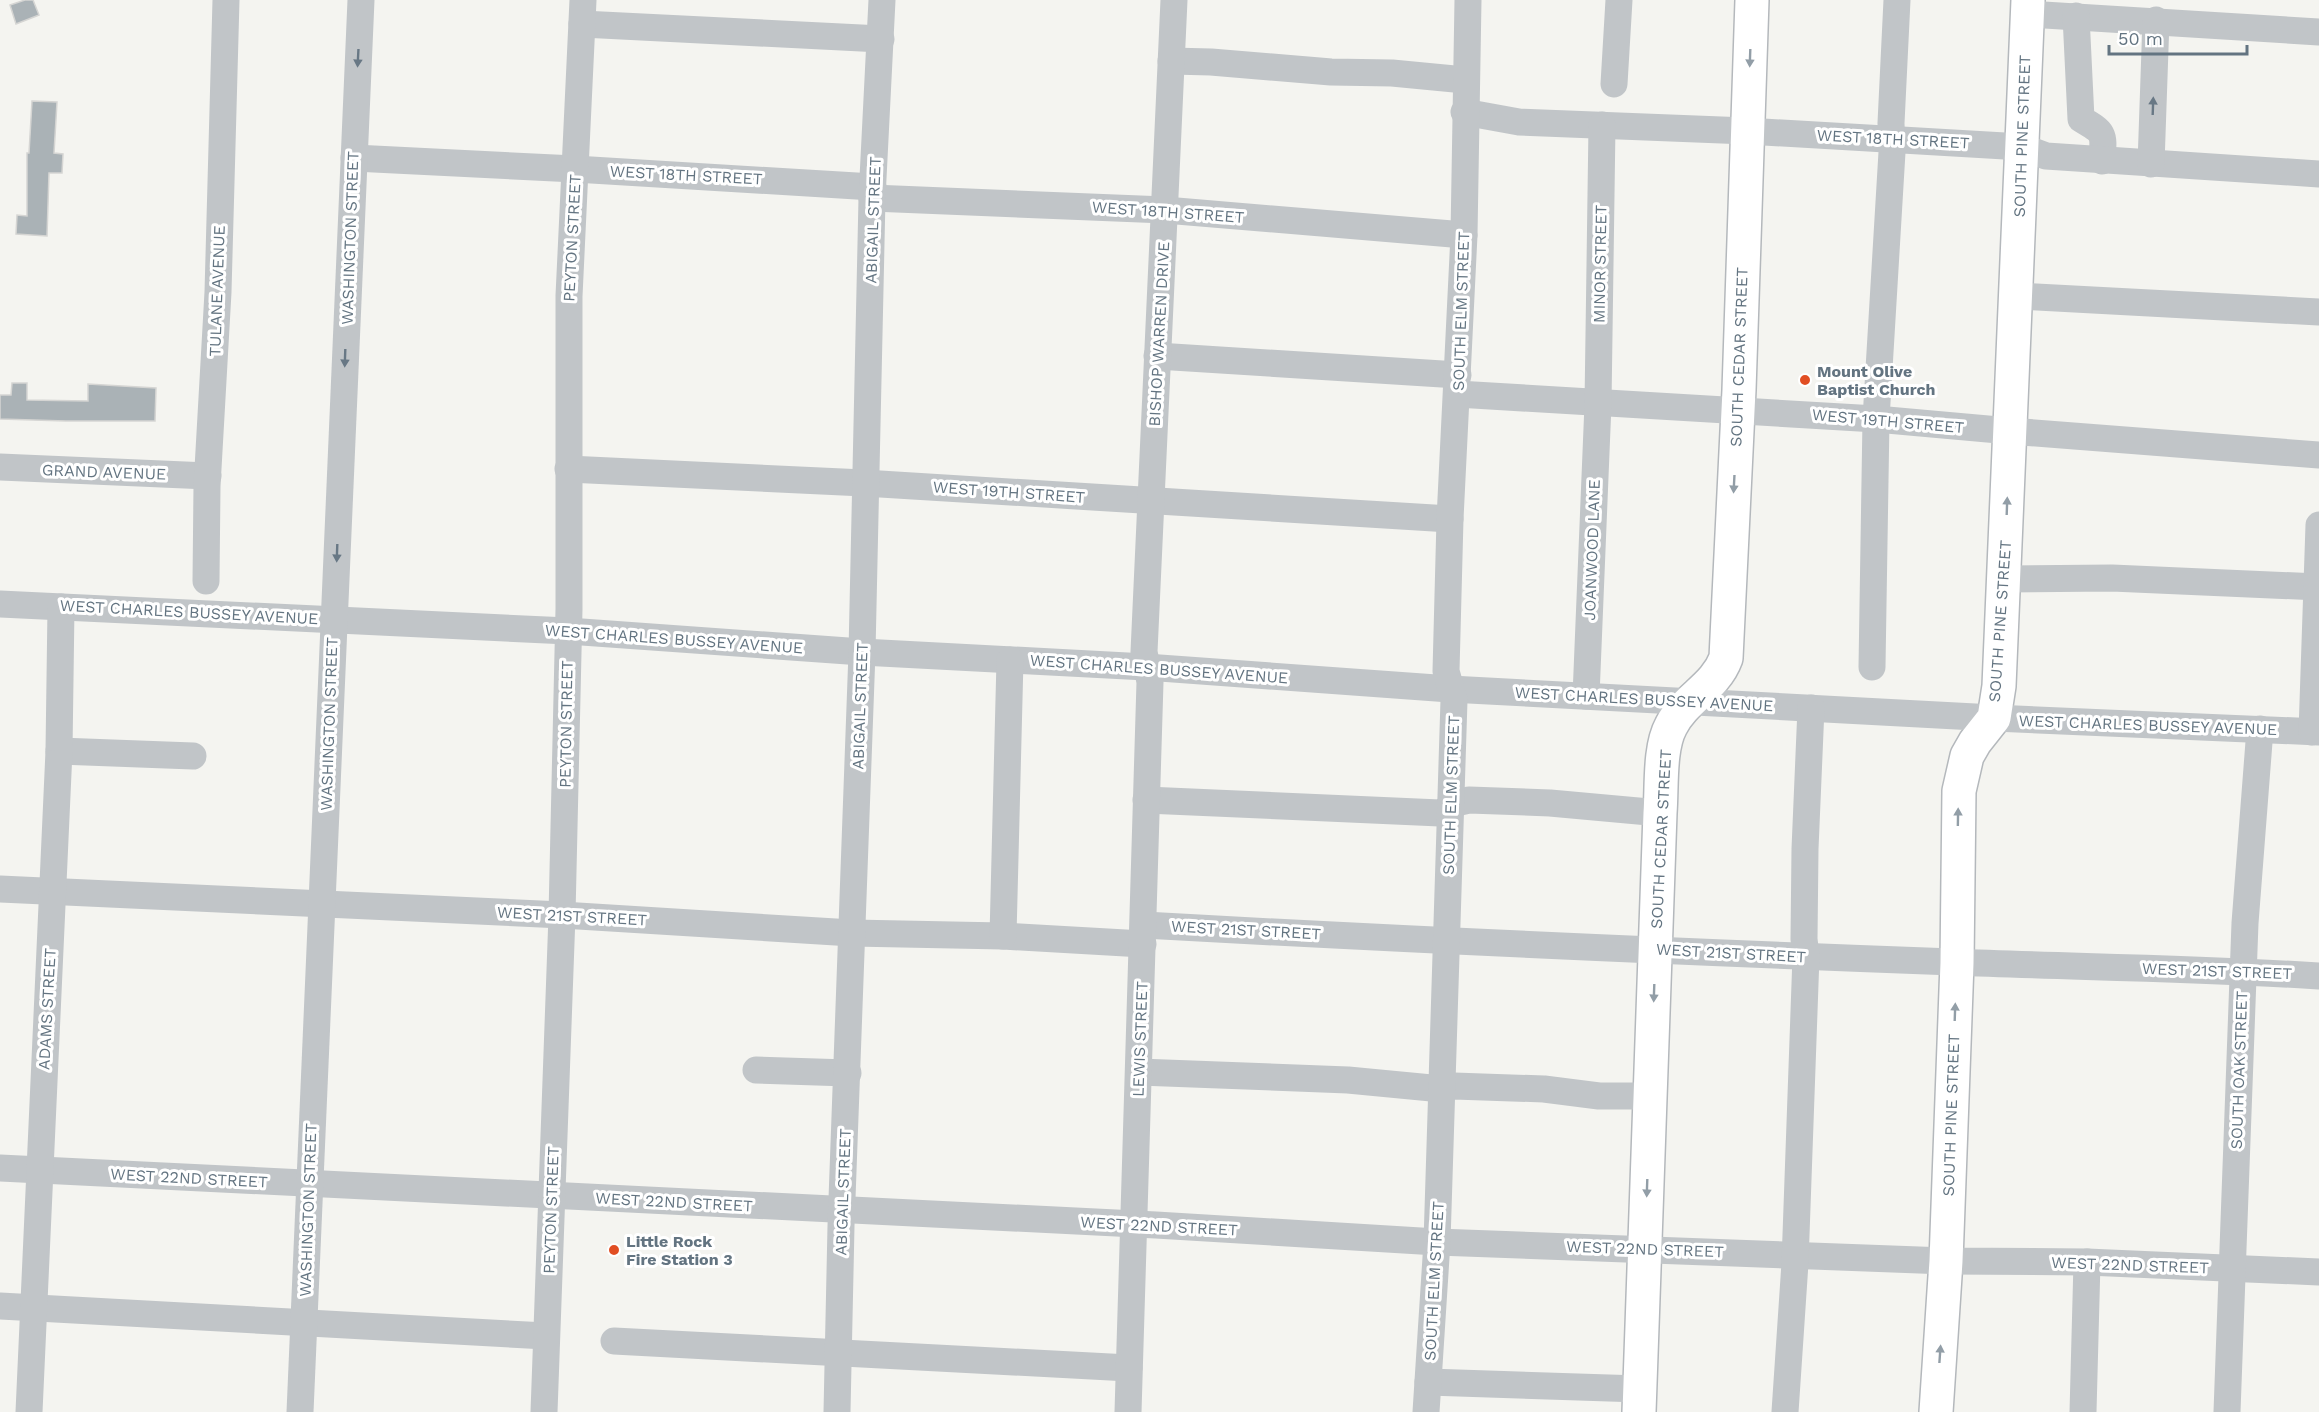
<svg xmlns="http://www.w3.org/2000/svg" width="2319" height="1412" viewBox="0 0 2319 1412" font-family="'Work Sans',sans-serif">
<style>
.building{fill:#aab2b6;stroke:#d5d5d3;stroke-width:1.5}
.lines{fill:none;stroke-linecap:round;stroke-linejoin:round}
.major-casing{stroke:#b4b8bc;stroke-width:36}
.minor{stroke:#c1c5c8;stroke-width:27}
.major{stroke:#fff;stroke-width:33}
.oneway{fill:#687885}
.oneway2{fill:#929ea7}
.poi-dot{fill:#e14e23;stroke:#fff;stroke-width:2}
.labels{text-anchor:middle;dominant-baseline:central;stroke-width:6;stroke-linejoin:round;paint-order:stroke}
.street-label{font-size:16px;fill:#637481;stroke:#fff}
.poi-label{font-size:16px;font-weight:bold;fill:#637481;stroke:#fff;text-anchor:start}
</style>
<rect width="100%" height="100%" fill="#f4f4f0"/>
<g class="building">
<polygon points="25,0 33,0 39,15 16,24 10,5"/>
<polygon points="32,101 57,102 54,153 63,154 62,173 49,173 47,236 16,234 17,215 27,216 27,153 29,153"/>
<polygon points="12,383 27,383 27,400 88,401 88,384 156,388 155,421 66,421 0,419 0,395 11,395"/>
</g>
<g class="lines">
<defs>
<g id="major">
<path d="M 1639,1412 L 1660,813 C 1662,787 1659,748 1671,726 C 1685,698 1715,688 1726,658 L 1739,390 L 1752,0"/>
<polyline points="1936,1412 1946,1261 1957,963 1959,791 1967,756 1975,742 1994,718 1999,686 2028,0"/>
</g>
</defs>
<use href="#major" class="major-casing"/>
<g class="minor">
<polyline points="2027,14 2319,32"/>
<path d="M 2076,16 L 2081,119 C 2105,133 2104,133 2102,161"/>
<polyline points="582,24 881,39"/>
<polyline points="1171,61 1211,62 1331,72 1392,73 1465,80"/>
<polyline points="1614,84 1619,0"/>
<polyline points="1464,112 1519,122 1747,131 2022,147 2046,156 2319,174"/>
<polyline points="354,158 575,169 873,187"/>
<polyline points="2151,164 2156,20"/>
<polyline points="872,198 1165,210 1464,235"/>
<polyline points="2016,296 2319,312"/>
<polyline points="1157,356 1458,375"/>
<polyline points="1457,394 1876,419 2010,431 2319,455"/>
<polyline points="0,467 208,476"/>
<polyline points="568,469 864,483 1450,519"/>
<polyline points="2004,579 2112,578 2319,587"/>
<polyline points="206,581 207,486 218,292 226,0"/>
<polyline points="0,604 568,631 862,652 1146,667 1450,689 1994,718 2319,732"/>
<polyline points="1872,667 1876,419 1892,152 1891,123 1897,0"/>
<polyline points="1586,696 1598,404 1602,125"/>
<polyline points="2312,732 2319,525"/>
<polyline points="59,751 193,756"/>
<polyline points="1146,800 1440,813 1460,802 1469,800 1550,803 1660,813"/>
<polyline points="0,889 562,915 852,933 1003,936 1143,944"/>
<path d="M 1144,925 C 1413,940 1683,952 1953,962 C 2075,967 2197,968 2319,976"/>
<polyline points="1003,936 1010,660"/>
<polyline points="756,1070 848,1073"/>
<polyline points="1139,1072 1348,1080 1442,1089 1454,1086 1544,1089 1599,1096 1650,1096"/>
<polyline points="0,1168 1156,1225 1437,1242 1946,1261 2087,1262 2319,1272"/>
<polyline points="0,1306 546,1336"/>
<polyline points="614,1341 1129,1368"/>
<polyline points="1428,1382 1640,1389"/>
<polyline points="29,1412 59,751 61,607"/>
<polyline points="300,1412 361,0"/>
<polyline points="544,1412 562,915 569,609 569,296 583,0"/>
<polyline points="837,1412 841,1226 862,652 872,198 882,0"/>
<polyline points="1128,1412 1150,682 1144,652 1174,0"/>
<polyline points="1426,1412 1437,1242 1454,700 1446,671 1450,519 1464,235 1468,0"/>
<polyline points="1785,1412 1795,1263 1806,956 1804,939 1805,849 1811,708"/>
<polyline points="2083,1412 2087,1262"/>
<polyline points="2227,1412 2245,923 2260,729"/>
</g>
<use href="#major" class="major"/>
</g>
<defs><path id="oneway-solid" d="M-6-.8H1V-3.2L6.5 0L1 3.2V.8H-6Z" transform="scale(1.5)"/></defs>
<g class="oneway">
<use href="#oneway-solid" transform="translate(358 58) rotate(93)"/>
<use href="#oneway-solid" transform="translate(2153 106) rotate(-88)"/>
<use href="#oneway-solid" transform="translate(345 358) rotate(92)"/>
<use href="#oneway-solid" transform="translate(337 553) rotate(92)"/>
</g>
<g class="oneway2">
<use href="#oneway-solid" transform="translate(1750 58) rotate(92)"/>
<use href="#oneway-solid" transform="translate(1734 484) rotate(93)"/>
<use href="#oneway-solid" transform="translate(2007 506) rotate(-88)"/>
<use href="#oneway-solid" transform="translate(1958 817) rotate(-89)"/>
<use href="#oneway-solid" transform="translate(1654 993) rotate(92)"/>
<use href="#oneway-solid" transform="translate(1955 1012) rotate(-88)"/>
<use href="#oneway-solid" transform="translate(1647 1188) rotate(92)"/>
<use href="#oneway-solid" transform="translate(1940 1354) rotate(-86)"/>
</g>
<g class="poi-dot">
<circle cx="1805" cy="380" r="6"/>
<circle cx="614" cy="1250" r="6"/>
</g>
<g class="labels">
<g class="street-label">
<text transform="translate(2022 136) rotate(-88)">SOUTH PINE STREET</text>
<text transform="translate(1893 139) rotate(3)">WEST 18TH STREET</text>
<text transform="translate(686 175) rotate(3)">WEST 18TH STREET</text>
<text transform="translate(1168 212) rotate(4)">WEST 18TH STREET</text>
<text transform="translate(873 220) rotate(-88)">ABIGAIL STREET</text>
<text transform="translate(350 238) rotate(-88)">WASHINGTON STREET</text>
<text transform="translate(572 238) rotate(-87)">PEYTON STREET</text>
<text transform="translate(1600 264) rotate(-89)">MINOR STREET</text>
<text transform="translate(217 291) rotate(-88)">TULANE AVENUE</text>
<text transform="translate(1461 311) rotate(-88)">SOUTH ELM STREET</text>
<text transform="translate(1159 334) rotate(-87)">BISHOP WARREN DRIVE</text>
<text transform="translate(1739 357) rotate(-88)">SOUTH CEDAR STREET</text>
<text transform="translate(1888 421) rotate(5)">WEST 19TH STREET</text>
<text transform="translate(104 472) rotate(2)">GRAND AVENUE</text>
<text transform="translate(1009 492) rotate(4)">WEST 19TH STREET</text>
<text transform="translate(1592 550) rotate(-88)">JOANWOOD LANE</text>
<text transform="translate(189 612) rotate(3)">WEST CHARLES BUSSEY AVENUE</text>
<text transform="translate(2000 621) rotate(-86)">SOUTH PINE STREET</text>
<text transform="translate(674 639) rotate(4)">WEST CHARLES BUSSEY AVENUE</text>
<text transform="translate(1159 669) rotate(4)">WEST CHARLES BUSSEY AVENUE</text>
<text transform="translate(1644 699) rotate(3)">WEST CHARLES BUSSEY AVENUE</text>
<text transform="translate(860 706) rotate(-88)">ABIGAIL STREET</text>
<text transform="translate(329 724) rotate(-88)">WASHINGTON STREET</text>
<text transform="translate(566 724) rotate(-89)">PEYTON STREET</text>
<text transform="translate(2148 725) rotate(2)">WEST CHARLES BUSSEY AVENUE</text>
<text transform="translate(1451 795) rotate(-88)">SOUTH ELM STREET</text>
<text transform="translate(1661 839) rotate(-87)">SOUTH CEDAR STREET</text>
<text transform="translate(572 916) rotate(3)">WEST 21ST STREET</text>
<text transform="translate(1246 930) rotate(3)">WEST 21ST STREET</text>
<text transform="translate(1731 953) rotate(3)">WEST 21ST STREET</text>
<text transform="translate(2217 971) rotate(2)">WEST 21ST STREET</text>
<text transform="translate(47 1009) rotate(-87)">ADAMS STREET</text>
<text transform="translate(1140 1039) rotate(-88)">LEWIS STREET</text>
<text transform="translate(2239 1070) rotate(-88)">SOUTH OAK STREET</text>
<text transform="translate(1951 1115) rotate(-88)">SOUTH PINE STREET</text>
<text transform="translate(189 1178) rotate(3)">WEST 22ND STREET</text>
<text transform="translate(843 1192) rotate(-88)">ABIGAIL STREET</text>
<text transform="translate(674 1202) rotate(3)">WEST 22ND STREET</text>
<text transform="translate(308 1210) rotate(-88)">WASHINGTON STREET</text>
<text transform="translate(551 1210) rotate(-88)">PEYTON STREET</text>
<text transform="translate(1159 1226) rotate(3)">WEST 22ND STREET</text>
<text transform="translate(1645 1249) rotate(2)">WEST 22ND STREET</text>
<text transform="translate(2130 1265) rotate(2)">WEST 22ND STREET</text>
<text transform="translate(1434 1281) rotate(-87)">SOUTH ELM STREET</text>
</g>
<g class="poi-label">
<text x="1817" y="371">Mount Olive<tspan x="1817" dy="18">Baptist Church</tspan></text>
<text x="626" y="1241">Little Rock<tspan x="626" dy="18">Fire Station 3</tspan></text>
</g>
</g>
<path d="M2109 45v9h138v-9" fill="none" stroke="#637481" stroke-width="3"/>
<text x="2118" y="45" font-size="18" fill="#637481" stroke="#ffffff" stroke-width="4.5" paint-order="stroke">50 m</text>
</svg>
